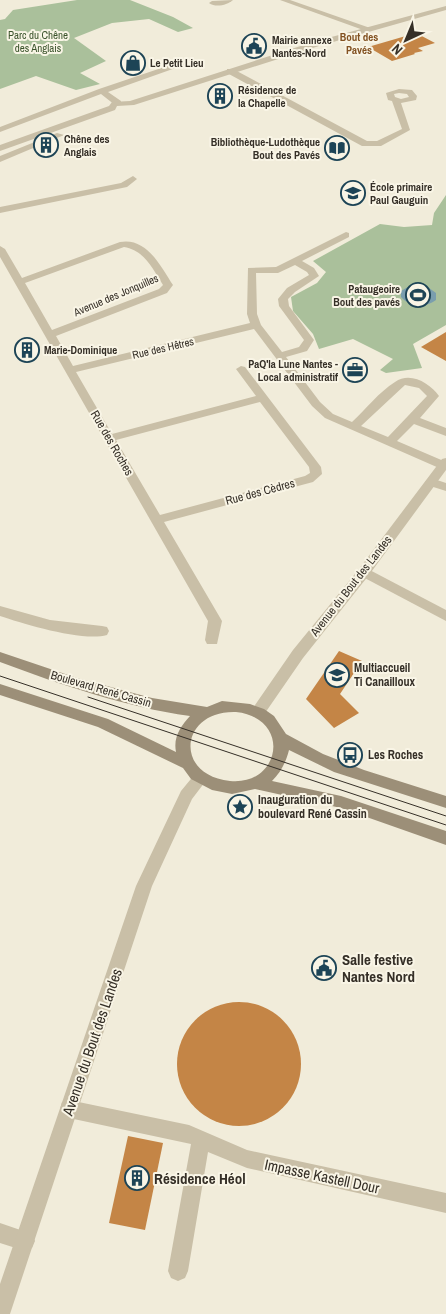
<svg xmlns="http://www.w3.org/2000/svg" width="446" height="1314" viewBox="0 0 446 1314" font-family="'Archivo Narrow',sans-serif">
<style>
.green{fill:#aac09b}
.water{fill:#7a9eae}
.building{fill:#c48546}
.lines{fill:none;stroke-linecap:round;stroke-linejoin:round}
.minor{fill:#c9bfa7;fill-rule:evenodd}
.tertiary{fill:#c9bfa7;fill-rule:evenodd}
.secondary{fill:#9c8f78;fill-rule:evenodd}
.tram{stroke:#352f27;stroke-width:1}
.labels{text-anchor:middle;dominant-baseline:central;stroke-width:4;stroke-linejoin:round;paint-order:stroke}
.far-park-label{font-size:11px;fill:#3a532b;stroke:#f9f5e6}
.far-neighbourhood-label{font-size:11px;font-weight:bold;fill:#835222;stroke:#f9f5e6}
.far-poi-label{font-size:11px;font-weight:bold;fill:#352f27;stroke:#f9f5e6;text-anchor:start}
.far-street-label{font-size:11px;fill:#352f27;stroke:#f9f5e6}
.street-label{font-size:12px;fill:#352f27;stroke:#f9f5e6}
.poi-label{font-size:12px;font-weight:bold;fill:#352f27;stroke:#f9f5e6;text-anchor:start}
.near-poi-label{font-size:15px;font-weight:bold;fill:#352f27;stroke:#f9f5e6;text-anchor:start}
.near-street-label{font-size:15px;fill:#352f27;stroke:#f9f5e6}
</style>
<rect width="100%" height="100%" fill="#f1ecda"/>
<g class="green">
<polygon points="77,0 130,0 173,17 193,28 178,32 149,19 112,23 74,38 106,61 80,73 100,84 76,90 36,76 0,89 0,20 5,19 13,10"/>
<polygon points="446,195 446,325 413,344 422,368 386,373 380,370 393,359 353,339 319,349 313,334 293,311 291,297 317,283 326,272 313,261 380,224 404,227 432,225 434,213"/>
</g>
<path class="water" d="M 418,285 L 429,288 L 436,293 L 436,300 C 426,308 410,307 401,297 L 401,291 L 408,287 Z"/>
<g class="building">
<polygon points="416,33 435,43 418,48 423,51 414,53 415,54 392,61 368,47"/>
<polygon points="446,332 446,361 421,347"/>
<polygon points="339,651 362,661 340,694 359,713 334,728 306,699"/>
<circle cx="239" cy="1064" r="62"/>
<polygon points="128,1136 163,1143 145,1230 109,1223"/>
</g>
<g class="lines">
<g class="minor">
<path d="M 233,0 C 227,5 216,8 209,3 L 212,1 Z"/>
<polygon points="280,0 290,0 373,29 366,31"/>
<polygon points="191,58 198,60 108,92 121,101 121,105 115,105 101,94 0,132 0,127 99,89"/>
<path d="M 227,69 L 233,69 L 367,141 L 377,141 L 402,129 L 392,101 L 388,100 L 386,93 L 399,89 L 412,90 L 417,96 L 416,100 L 401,103 L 410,130 L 381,146 L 362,146 L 227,73 ZM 399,93 L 407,94 L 409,97 L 401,99 L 395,97 L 394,94 Z"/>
<polygon points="133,176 137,179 127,187 0,213 0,207 121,183"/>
<path d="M 346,232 L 349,233 L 349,237 L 302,261 L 314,268 L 319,276 L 295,292 L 288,299 L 289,306 L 314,340 L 307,351 L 286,357 L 320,402 L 333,414 L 352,422 C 366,409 379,392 395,382 C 410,371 430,383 439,396 L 420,418 L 446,428 L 446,436 L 414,424 L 397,441 L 446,462 L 446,468 L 439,468 L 325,418 L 312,406 L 254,329 L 76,372 L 112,434 L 256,396 L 236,369 L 241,366 L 245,367 L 321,467 L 322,474 L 313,482 L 164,522 L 222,621 L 217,644 L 207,644 L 205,640 L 208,621 L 0,257 L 0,246 L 5,249 L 22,278 L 120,242 C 147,237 161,267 173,285 L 167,293 L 56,336 L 73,366 L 250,323 L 247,314 L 248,268 L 276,267 ZM 124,247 C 144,250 153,269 163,285 L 159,289 L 52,330 L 25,283 ZM 295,265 L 307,272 L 309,275 L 287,288 L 278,299 L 279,306 L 304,340 L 299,347 L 282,352 L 261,325 L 257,314 L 256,273 L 278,273 ZM 405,385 L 419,388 L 427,396 L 388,437 L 361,426 ZM 260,402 L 309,467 L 310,473 L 305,476 L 160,515 L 116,440 Z"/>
<polygon points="431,478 446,483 446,491 427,485 425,482"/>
<polygon points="364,567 446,610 446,621 359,575 358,572 359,569"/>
<path d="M 0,606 L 50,620 L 102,626 L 107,627 L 109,631 L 107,635 C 83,642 24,624 0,616 Z"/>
<polygon points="69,1100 189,1125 247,1150 446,1193 446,1213 247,1168 208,1152 188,1271 185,1278 178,1281 171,1278 168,1271 191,1144 69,1118 62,1116 60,1109 62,1102"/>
<polygon points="0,1223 32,1234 35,1241 32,1248 25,1251 0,1243"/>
</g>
<g class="tertiary">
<polygon points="446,6 446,10 319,46 134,105 117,106 115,110 0,151 0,145 109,106 112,102 130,101 313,42"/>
<polygon points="57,133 64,135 0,162 0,156"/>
<polygon points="446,458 446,470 369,575 303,658 263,716 258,718 253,716 251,712 253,708 293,650 359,569 442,459"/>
<polygon points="200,772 205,774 208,778 192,799 152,886 10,1314 0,1314 0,1284 136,886 181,791 195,774"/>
</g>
<path class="secondary" d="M 0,652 L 77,678 L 152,698 L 207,707 L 222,701 L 250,704 L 264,709 L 274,716 L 286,734 L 323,754 L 364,770 L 446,796 L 446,808 L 334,772 L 289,750 C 286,762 281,772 272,781 L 341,796 L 446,831 L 446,845 L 341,808 L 255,789 L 232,794 L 212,790 L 191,779 L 183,768 L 98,727 L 0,695 L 0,684 L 108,719 L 176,752 C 173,737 181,726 190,716 C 125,707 62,685 0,662 ZM 236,712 C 292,718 281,786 230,781 C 173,775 180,710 236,712 Z"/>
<g class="tram">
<polyline points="0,676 446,825"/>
<polyline points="88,697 446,816"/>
</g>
</g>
<defs>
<symbol id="civic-ring" viewBox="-11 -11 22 22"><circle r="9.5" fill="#f9f5e6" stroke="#1d4456" stroke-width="1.5"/><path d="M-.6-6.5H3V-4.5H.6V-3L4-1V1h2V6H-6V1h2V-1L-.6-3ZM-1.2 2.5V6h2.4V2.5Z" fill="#1d4456"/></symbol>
<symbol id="shop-ring" viewBox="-11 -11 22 22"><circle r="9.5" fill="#f9f5e6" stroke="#1d4456" stroke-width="1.5"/><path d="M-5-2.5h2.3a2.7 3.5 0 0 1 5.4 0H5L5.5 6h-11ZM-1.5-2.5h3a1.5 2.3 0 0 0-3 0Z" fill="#1d4456"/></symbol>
<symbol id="building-ring" viewBox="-11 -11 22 22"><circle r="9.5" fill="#f9f5e6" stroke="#1d4456" stroke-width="1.5"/><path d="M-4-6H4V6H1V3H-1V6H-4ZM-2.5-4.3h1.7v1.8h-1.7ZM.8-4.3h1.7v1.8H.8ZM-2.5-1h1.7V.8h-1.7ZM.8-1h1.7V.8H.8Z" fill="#1d4456"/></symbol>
<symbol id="library-ring" viewBox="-11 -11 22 22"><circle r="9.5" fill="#f9f5e6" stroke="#1d4456" stroke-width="1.5"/><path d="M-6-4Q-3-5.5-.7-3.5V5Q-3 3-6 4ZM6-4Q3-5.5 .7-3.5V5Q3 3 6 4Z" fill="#1d4456"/></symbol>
<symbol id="school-ring" viewBox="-11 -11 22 22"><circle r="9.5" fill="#f9f5e6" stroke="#1d4456" stroke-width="1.5"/><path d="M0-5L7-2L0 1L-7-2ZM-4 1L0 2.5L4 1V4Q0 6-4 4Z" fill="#1d4456"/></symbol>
<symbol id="stadium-ring" viewBox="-11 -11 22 22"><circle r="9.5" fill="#f9f5e6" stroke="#1d4456" stroke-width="1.5"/><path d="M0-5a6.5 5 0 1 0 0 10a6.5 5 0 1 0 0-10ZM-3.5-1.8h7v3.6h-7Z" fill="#1d4456"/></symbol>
<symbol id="office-ring" viewBox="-11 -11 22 22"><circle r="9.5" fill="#f9f5e6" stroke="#1d4456" stroke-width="1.5"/><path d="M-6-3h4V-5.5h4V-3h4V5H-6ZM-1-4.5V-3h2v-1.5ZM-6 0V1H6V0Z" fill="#1d4456"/></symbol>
<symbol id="bus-ring" viewBox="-11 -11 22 22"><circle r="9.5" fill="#f9f5e6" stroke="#1d4456" stroke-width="1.5"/><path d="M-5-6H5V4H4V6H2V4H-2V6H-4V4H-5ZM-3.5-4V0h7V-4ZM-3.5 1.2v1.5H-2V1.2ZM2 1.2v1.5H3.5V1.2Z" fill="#1d4456"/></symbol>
<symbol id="sight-ring" viewBox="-11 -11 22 22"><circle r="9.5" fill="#f9f5e6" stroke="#1d4456" stroke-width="1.5"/><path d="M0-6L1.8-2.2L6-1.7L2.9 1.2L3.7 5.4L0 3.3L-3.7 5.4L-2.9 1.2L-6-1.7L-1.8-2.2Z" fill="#1d4456"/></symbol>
</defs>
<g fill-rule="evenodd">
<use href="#civic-ring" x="240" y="32" width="28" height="28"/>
<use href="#shop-ring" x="119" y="49" width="28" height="28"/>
<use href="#building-ring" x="206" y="82" width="28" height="28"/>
<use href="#building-ring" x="32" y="131" width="28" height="28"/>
<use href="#library-ring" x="323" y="134" width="28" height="28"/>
<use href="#school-ring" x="339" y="179" width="28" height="28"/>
<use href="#stadium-ring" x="404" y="281" width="28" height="28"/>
<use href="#building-ring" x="13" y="336" width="28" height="28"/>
<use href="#office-ring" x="341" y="356" width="28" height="28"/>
<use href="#school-ring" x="323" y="661" width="28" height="28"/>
<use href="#bus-ring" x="336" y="741" width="28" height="28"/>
<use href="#sight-ring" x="226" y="793" width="28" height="28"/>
<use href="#civic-ring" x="310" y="954" width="28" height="28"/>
<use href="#building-ring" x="123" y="1164" width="28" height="28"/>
</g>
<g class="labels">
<g class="far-park-label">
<text x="38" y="35">Parc du Chêne<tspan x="38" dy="13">des Anglais</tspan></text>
</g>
<g class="far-neighbourhood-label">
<text x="359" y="37">Bout des<tspan x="359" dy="13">Pavés</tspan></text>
</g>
<g class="far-poi-label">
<text x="272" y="40">Mairie annexe<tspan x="272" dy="13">Nantes-Nord</tspan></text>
<text x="150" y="63">Le Petit Lieu</text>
<text x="238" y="90">Résidence de<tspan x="238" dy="13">la Chapelle</tspan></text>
<text x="64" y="139">Chêne des<tspan x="64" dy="13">Anglais</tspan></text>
<text x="320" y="142" text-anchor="end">Bibliothèque-Ludothèque<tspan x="320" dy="13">Bout des Pavés</tspan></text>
<text x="370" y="187">École primaire<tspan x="370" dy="13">Paul Gauguin</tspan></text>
<text x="400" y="289" text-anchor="end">Pataugeoire<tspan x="400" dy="13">Bout des pavés</tspan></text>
<text x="44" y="350">Marie-Dominique</text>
<text x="338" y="364" text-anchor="end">PaQ'la Lune Nantes -<tspan x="338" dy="13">Local administratif</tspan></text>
</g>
<g class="far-street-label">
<text transform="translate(116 295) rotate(-23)">Avenue des Jonquilles</text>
<text transform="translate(163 348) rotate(-13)">Rue des Hêtres</text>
</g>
<g class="street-label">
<text transform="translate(112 443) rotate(60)">Rue des Roches</text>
<text transform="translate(260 492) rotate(-15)">Rue des Cèdres</text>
<text transform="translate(351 586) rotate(-52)">Avenue du Bout des Landes</text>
<text transform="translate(101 689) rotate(16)">Boulevard René Cassin</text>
</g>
<g class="poi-label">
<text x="354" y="668">Multiaccueil<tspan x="354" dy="14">Ti Canailloux</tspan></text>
<text x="368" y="755">Les Roches</text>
<text x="258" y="800">Inauguration du<tspan x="258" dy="14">boulevard René Cassin</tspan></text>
</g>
<g class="near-poi-label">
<text x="342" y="959">Salle festive<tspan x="342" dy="17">Nantes Nord</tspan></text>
<text x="154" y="1178">Résidence Héol</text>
</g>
<g class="near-street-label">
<text transform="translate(92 1042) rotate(-71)">Avenue du Bout des Landes</text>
<text transform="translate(322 1176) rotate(12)">Impasse Kastell Dour</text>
</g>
</g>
<g transform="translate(406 40) rotate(224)" stroke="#f9f5e6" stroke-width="4" paint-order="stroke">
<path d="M0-4L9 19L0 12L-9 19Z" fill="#352f27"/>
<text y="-8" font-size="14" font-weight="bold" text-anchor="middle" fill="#352f27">N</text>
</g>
</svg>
